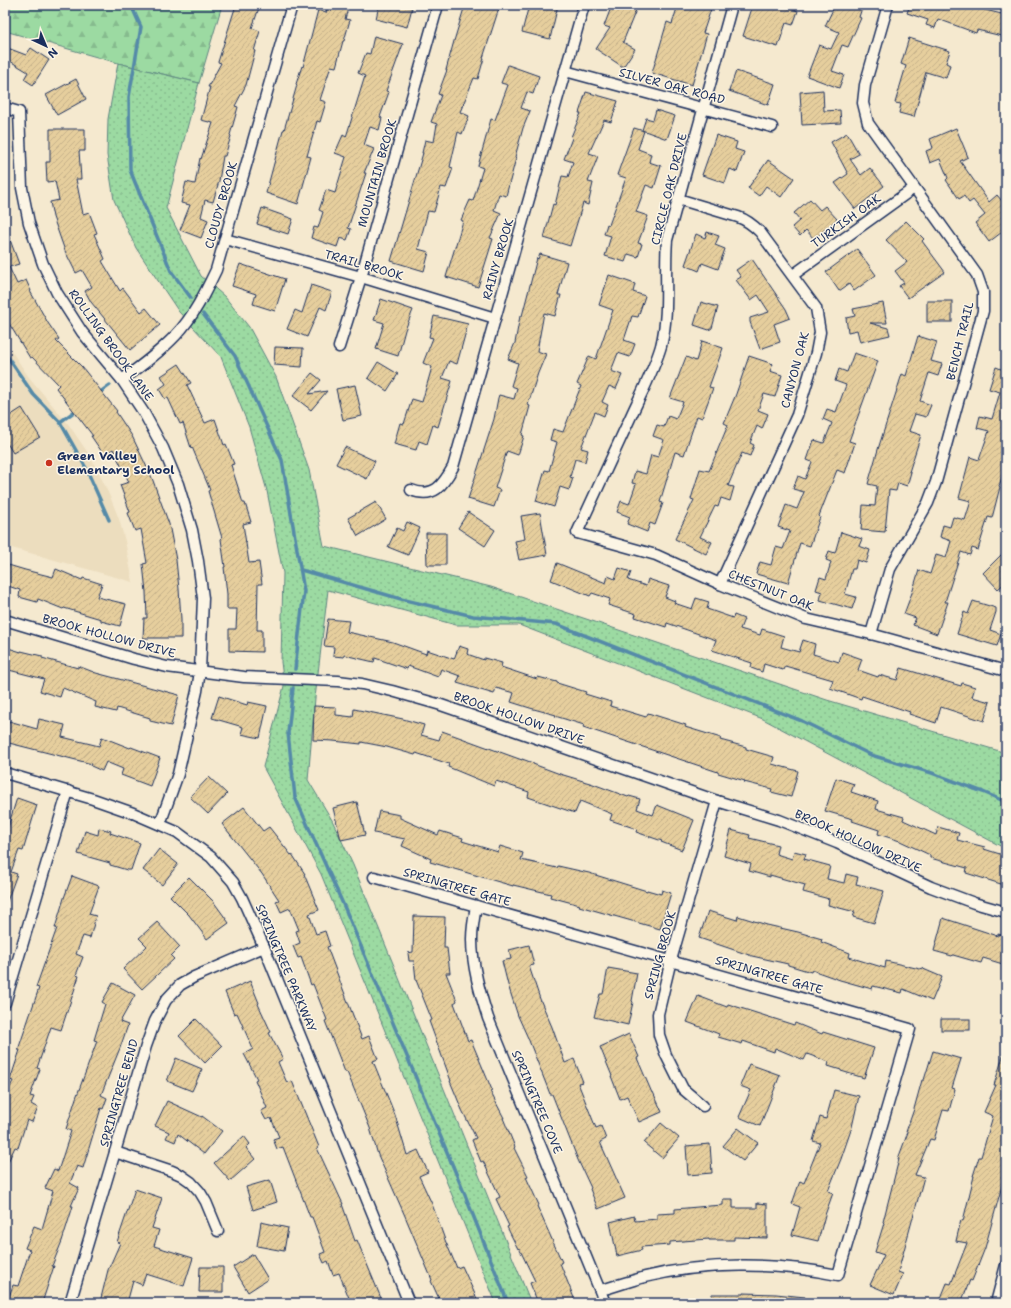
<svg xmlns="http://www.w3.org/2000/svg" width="1011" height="1308" viewBox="0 0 1011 1308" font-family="'Shantell Sans',sans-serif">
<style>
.built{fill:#ecddbe}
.forest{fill:url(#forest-firs);stroke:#5c8480}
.park{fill:url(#park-dots);stroke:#5c8480}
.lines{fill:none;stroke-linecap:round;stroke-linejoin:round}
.stream{stroke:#548aa8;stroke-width:3.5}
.building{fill:url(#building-hatch);stroke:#1b2f5e}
.minor-casing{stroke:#1b2f5e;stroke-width:13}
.minor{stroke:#fcf5e5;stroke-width:10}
.poi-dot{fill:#c8321e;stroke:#fcf5e5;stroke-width:1.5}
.labels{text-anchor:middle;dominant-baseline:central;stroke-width:3;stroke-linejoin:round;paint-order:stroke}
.street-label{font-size:12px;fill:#1b2f5e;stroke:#fcf5e5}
.poi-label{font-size:12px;font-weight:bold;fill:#1b2f5e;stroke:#fcf5e5;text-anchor:start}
</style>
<defs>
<pattern id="forest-firs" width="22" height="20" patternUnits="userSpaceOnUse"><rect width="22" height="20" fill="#9cdaa2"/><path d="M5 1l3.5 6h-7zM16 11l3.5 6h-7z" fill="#86bb8e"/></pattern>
<pattern id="park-dots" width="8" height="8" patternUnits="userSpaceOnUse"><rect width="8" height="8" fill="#9cdaa2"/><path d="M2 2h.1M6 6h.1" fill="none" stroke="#86bb8e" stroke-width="1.8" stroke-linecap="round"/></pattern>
<pattern id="building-hatch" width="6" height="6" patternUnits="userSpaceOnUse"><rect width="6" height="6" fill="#e6ce9d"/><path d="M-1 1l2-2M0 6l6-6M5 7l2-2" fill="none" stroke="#c5b18a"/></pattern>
</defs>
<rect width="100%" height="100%" fill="#f5e9cf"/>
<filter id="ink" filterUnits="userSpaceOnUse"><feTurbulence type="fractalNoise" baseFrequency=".025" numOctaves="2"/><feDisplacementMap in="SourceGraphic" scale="8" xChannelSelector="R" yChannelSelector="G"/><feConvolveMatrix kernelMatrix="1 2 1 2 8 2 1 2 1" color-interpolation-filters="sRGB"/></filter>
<g filter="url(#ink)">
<polygon class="built" points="5,341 28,376 69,425 86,450 100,475 111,499 119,519 125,541 133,582 5,546"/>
<polygon class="forest" points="5,5 222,5 199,83 118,63 5,31"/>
<polygon class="park" points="118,63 199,83 166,208 201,276 225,297 249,327 276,377 309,470 324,546 491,587 827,700 1006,753 1006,849 763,719 519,625 456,625 328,590 315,698 308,780 332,820 353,865 531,1303 496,1303 321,874 263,767 284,686 281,662 283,573 267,491 249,427 221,357 179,312 136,248 114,200 107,155 108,119"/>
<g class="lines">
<g class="stream">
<polyline points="131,5 141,27 129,97 130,170 171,271 191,298"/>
<polyline points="203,314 235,356 282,460 304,591 295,669"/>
<polyline points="5,353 33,394 60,422 86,468 109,520"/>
<polyline points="99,393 110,385"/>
<polyline points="60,422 78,409"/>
<polyline points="301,570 401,599 473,616 556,624 802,721 871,755 932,773 983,792 1006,802"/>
<polyline points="293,688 288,733 295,797 347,913 465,1195 508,1303"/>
</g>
</g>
<g class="building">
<polygon points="236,5 260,5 252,28 260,31 254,51 255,51 246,85 235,106 238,107 230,135 231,136 225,156 223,156 219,181 213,202 205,200 201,217 208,220 201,238 180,230 190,205 181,203 186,182 195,184 200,158 201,159 213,123 201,120 210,87 208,87 221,63 218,62"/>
<polygon points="328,5 349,5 345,19 350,20 344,41 343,41 336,67 331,66 320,100 326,102 320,122 317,121 307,156 311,157 298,204 266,193 283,130 284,130 297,85 296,84 302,66 303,67 318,10 326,13"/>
<polygon points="379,5 399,5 412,8 407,27 376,19"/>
<polygon points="465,5 500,5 483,58 484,58 478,79 474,78 460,112 469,116 462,134 458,132 450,167 453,168 446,188 441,187 434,212 428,211 418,249 429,252 424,271 391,261 423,153 422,153 425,140 434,142 437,124 431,122 441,95 438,94 447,70 446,70 454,41"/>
<polygon points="529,5 558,5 550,39 522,32"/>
<polygon points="612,5 638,5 623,42 635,49 623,67 596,49 610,28 604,26"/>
<polygon points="678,5 707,5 712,6 703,33 707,34 692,85 652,73 667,22 672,24"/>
<polygon points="753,5 791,5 789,8 798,11 793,25 786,23 778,47 743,36"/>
<polygon points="835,5 863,5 859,17 861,18 848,47 842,45 832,71 844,75 839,88 807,76 819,45 831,49 839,32 825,26"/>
<polygon points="910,5 987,5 985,10 1006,15 1006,37 977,30 976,33 938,19 935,28 926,25 928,20 907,13"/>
<polygon points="374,36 403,44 386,91 389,92 380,117 382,118 379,130 370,127 364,145 374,149 364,173 366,173 348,228 351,229 347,240 340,238 337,247 311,238 314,227 318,228 323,212 319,210 326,190 335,193 346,157 335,153 343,135 346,137 365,76 358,73 366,53 370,54"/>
<polygon points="909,38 950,51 946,63 950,65 946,78 926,72 914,117 899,113 901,104 895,103 906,66 901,64"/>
<polygon points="5,47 26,55 31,48 49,60 33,85 24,79 28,72 5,58"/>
<polygon points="508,65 539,76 533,94 527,92 521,108 530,111 523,128 515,157 516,158 506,196 499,194 494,210 501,213 490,238 493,239 478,287 446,277 463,221 461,220 470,200 473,201 483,168 478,166 491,119 495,120 508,85 501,83"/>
<polygon points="736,71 775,84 768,105 729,91"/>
<polygon points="76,79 86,99 57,115 46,95"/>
<polygon points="823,90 824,111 840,110 841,123 802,125 800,92"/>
<polygon points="586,92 618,101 611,122 604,120 589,153 598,156 588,182 593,183 588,205 583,203 570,246 544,238 553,204 555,205 562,176 568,177 573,162 564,159 572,138 571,137 581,113 579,113"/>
<polygon points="656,110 675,116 667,139 642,130 646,118 653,120"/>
<polygon points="634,128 644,131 638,149 651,154 649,162 661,166 654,188 646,185 636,212 648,216 638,243 642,244 638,257 628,254 625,262 605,256 611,236 604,234 607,224 609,225 626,178 617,175"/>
<polygon points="956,128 968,157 960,161 989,202 997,195 1002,201 1006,198 1006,229 989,242 975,223 985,215 973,200 969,203 964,196 959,199 946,180 948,178 940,159 930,163 926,151 933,148 930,139"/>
<polygon points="50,129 85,129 85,151 79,151 81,179 76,179 83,214 89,212 97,233 94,234 105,259 102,261 120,291 123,288 141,312 146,308 160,325 130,350 91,302 85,291 92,287 82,270 76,273 65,251 53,217 50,202 59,200 55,181 47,182 46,162 50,162"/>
<polygon points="847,133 859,154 850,159 861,175 870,168 884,186 855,209 835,183 848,174 831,142"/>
<polygon points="716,135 737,142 735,149 744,152 737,172 730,169 725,183 702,175"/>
<polygon points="768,160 794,178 781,197 766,186 759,196 748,188"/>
<polygon points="810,199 820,210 825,206 837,219 814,239 806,230 800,236 792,227 800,220 794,213"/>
<polygon points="262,208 293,219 288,234 257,224"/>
<polygon points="906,221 924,239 922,241 945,272 908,298 899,286 904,283 895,271 907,262 886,240"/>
<polygon points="5,229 6,229 19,264 9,267 17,284 26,280 31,291 30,291 48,323 59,339 56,341 82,367 117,411 116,412 132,436 152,478 169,524 176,560 179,589 181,619 181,638 143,638 144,618 147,618 146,592 143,564 147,563 141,529 135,531 128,513 130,512 120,485 129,482 113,449 104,455 91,436 93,436 56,388 59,385 32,357 30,358 5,317"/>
<polygon points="707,232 719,236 715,245 725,249 718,269 702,263 699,271 685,265 696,234 705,238"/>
<polygon points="857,249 876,275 854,291 849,284 839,291 826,272"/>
<polygon points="540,254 567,262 558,295 561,295 555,316 544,313 537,351 546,354 538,373 528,405 530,406 522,435 524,436 518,455 507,451 495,488 500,490 494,507 468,499 494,419 498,398 499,395 514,399 517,388 511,386 518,363 508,359 515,343 520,316 522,316 537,258 538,259"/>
<polygon points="752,259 786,309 790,318 774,324 780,342 760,349 750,322 750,318 769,312 758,295 751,300 736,280 741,277 736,270"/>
<polygon points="240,264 285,279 275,311 253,304 256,294 232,286"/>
<polygon points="609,275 635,284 633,292 645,296 638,317 632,316 624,340 635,344 630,357 618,353 611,371 622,375 616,389 609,386 602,402 608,405 604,416 595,412 581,448 588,450 585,462 575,459 570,477 573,478 569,490 560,487 554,507 536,501 545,470 549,471 557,442 550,440 553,429 563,432 581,386 577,384 589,356 596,359 613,310 599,305"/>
<polygon points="311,285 332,292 326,310 320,307 307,337 287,329 295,310 302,313"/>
<polygon points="381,299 413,310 405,330 398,356 376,349 384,323 374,320"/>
<rect x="927" y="301" width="25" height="21"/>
<polygon points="701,302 718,307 712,328 709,330 694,325"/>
<polygon points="883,303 887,323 870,323 888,328 890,335 860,342 857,330 848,332 846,318 855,316 853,309"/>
<polygon points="434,316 468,324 457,364 449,361 442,378 452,381 438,427 433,425 427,444 419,441 416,450 394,444 400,423 404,424 412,399 422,402 432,367 423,363 433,338 429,337"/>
<polygon points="918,336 937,342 931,361 942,364 938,376 929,373 920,401 931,405 926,417 915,414 909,431 921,435 909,472 911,472 907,486 898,483 896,491 889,490 885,532 861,530 863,505 875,506 877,486 868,484 879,446 902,374 906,376"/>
<polygon points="702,341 723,348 709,387 713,388 702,418 697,416 684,455 675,452 660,502 663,503 655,525 650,523 647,532 627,524 630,517 617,512 621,501 629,504 636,484 632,483 635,471 646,474 651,455 658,457 664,440 653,436 657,425 664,427 668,416 676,419 683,402 670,398 686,357 696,361"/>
<polygon points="275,347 303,348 302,367 274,365"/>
<polygon points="854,353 878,361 849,441 855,443 845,473 837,470 819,516 820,517 810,546 800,543 788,583 756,574 760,562 771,565 776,547 783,549 790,531 778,527 786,505 797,509 804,492 793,489 798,476 805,479 812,462 807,460 814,440 824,443 832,423 823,419 827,409 836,412 846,385 835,381 839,369 847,372"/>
<polygon points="749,356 773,364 770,371 782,375 775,397 764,394 758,410 768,414 762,429 757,426 750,443 754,445 750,456 742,453 728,486 734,487 730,501 721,498 718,507 715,506 700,537 712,542 706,554 675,539 694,500 691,499 700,469 709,471 728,425 724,423 736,394"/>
<polygon points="378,362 398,374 387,391 368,378"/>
<polygon points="179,364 191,383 187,385 205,423 215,419 224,445 226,444 234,464 231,465 243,503 245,503 251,522 243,524 249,563 259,562 262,584 258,584 257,630 262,630 262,652 229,651 229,629 236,629 237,609 227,609 227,594 224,567 225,567 221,539 222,538 208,491 210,490 192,447 191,448 183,423 180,424 168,398 165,399 159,389 166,384 161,376"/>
<polygon points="996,367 1006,371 1006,443 1002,455 1006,456 1006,465 999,486 1000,487 992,518 988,517 978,550 972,548 970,555 961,552 945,602 948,602 937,634 913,625 916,618 904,614 913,590 919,570 930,574 936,555 946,558 951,541 940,537 943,525 950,527 953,517 965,520 971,501 959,498 970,457 979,460 989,431 977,428 980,416 992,419 1000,392 989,389"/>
<polygon points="312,373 321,380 309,394 327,391 311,410 293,396"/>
<polygon points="355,385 362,416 343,420 336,389"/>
<polygon points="22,408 40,437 13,453 5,440 5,419"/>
<polygon points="345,447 375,461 367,479 336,464"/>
<polygon points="376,502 386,519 358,536 348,518"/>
<polygon points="468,512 495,530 485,546 458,528"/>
<polygon points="540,513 547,555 519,560 515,541 525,539 521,516"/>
<polygon points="407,522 420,528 408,555 388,547 397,528 403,531"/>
<polygon points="841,532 862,539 859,546 870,550 866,563 857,560 855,569 852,569 845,594 856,597 852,609 820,600 822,592 816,590 820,577 826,579 831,562 826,560 829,551 835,553"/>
<polygon points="426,533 446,533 446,565 427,565"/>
<polygon points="1006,550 1006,582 998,589 983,573"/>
<polygon points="557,563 606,583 608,576 615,579 619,568 631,572 628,580 646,586 648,579 669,586 665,597 675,601 674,603 692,609 696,598 709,602 707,609 733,618 734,615 744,619 740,629 760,635 762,629 784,636 781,647 799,652 803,640 815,644 813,654 839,662 842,652 862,659 858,670 878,677 879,675 897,680 901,668 961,686 962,683 975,687 972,697 990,702 984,721 941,707 936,723 909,714 910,712 862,696 861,699 830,688 833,680 785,666 783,670 764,664 762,672 751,668 752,663 712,650 716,640 667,623 666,627 635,617 636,614 608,605 610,599 592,593 590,596 551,580"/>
<polygon points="5,564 25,570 53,577 56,569 82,580 83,578 102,584 97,597 126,604 120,626 101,621 101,619 64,608 63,609 38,599 37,602 19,597 20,590 5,585"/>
<polygon points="973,601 996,608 996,612 990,630 1001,634 997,646 957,634 964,612 968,614"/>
<polygon points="328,619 349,621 347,632 393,642 426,654 427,650 454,659 459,646 468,649 467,654 484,660 484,658 502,663 501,667 537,679 538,677 557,682 557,683 586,692 585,694 611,702 610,706 646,717 648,713 686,725 685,727 721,738 720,740 746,747 746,749 774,757 772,764 798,771 791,797 771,792 772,789 744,782 745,781 718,773 718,772 583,727 584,725 555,716 556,715 530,708 511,702 514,693 496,688 494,694 457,683 460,676 441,669 438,677 408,666 407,669 375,658 374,662 344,655 344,657 333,656 334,647 324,646"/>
<polygon points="5,647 21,652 21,651 42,656 42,658 78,668 78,666 96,673 179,695 171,726 150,721 150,718 117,708 116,712 95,707 96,702 63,688 60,697 40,691 44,679 5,669"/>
<polygon points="219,696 247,705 248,702 267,706 260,738 241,734 243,727 212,718"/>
<polygon points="314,706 336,707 336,715 353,717 354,709 403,719 424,725 421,735 439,740 442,731 522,760 522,759 533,763 533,764 560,774 593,784 628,797 629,796 640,799 637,809 653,815 657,805 694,820 682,850 661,842 662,841 636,832 637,829 610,820 612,814 580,801 575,813 528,797 529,792 496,781 494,786 448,767 449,764 416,753 415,755 387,747 361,742 361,744 333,741 313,740"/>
<polygon points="39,719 65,725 62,737 99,746 102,737 130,748 131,747 160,758 150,786 121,775 123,769 106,762 102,771 91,766 92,764 5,742 5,734 9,721 37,729"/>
<polygon points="209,777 227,794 208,814 190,797"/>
<polygon points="836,778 854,784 851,792 878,801 876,809 904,817 903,820 936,835 938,827 959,833 957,840 985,847 984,849 1006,856 1006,878 1004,885 966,873 967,868 930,858 930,855 900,841 878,834 879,830 852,821 853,819 825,811"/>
<polygon points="17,798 37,805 29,831 23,851 19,850 11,872 17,874 6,904 5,904 5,836"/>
<polygon points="357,802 365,835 341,840 333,808"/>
<polygon points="244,807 263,831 269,827 291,855 292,854 305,874 304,874 319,910 309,914 316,934 325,931 330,946 327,947 362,1039 369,1036 378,1059 373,1061 395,1115 407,1155 418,1150 428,1172 419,1176 432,1204 445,1240 457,1268 462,1266 479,1303 441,1303 431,1281 432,1280 405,1216 378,1155 370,1128 347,1072 345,1072 325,1021 327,1020 313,984 311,985 301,957 298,958 293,946 300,943 296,931 299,930 290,908 281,912 276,901 279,900 262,874 222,824"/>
<polygon points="379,811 400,815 400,818 438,835 440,831 463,838 462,841 498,852 500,846 523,853 521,860 557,868 558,866 589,873 647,891 647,890 661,894 662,890 671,893 660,929 579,906 580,905 550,897 551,894 513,885 513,886 430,862 431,859 402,846 405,839 374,833"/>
<polygon points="99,828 111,831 110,833 140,843 131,870 127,870 110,865 110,863 78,854 85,831 98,835"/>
<polygon points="731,830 750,835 749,838 778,845 776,854 792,859 794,851 806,854 804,859 830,866 827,879 844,883 846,874 858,877 856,884 884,891 874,923 853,917 855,912 828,905 829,899 803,892 805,885 770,875 770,877 749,871 751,864 724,856"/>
<polygon points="159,849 178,864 162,885 143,870"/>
<polygon points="72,876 99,886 89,914 96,916 90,938 83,936 76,954 83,957 76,975 79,976 61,1030 51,1027 37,1068 40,1069 30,1096 34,1097 31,1104 38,1108 32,1122 27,1120 18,1148 15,1147 5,1168 5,1097 13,1081 10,1080 20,1050 18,1050 39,988 36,987 57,928 55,928 64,898"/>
<polygon points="189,877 213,901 229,923 207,939 189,915 170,896"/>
<polygon points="708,911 737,920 738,916 767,925 798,932 822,939 821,942 850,953 849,957 885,968 886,961 920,969 921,968 942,977 932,1001 903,989 902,993 873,986 872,989 840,980 812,970 811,972 788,965 788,964 752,956 699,938"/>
<polygon points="414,916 445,917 444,948 447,948 450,973 446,973 457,1001 454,1003 468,1041 471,1040 492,1090 490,1091 504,1118 503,1118 515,1147 514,1148 528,1176 526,1177 539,1205 537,1206 562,1262 560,1263 576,1303 538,1303 530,1283 535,1281 519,1248 518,1249 507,1227 509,1226 496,1199 500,1197 483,1161 481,1162 472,1140 476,1138 462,1110 450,1081 451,1081 429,1021 432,1020 416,980 414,961 409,961 408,953 413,952"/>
<polygon points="943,918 998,936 998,934 1006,936 1006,965 983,958 981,963 953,955 952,956 934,951"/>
<polygon points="157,922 180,947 171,956 174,959 142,989 123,969 147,946 139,938"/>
<polygon points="529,945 534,965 529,966 540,999 552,1027 565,1063 574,1059 583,1082 578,1083 596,1128 601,1126 606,1139 600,1142 625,1198 598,1209 590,1189 591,1188 578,1160 552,1094 550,1094 528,1038 518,1016 508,985 502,961 511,959 509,950"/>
<polygon points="608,968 637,973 632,1001 633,1002 628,1025 594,1017 600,994 603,994"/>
<polygon points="250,981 259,1003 258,1004 271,1032 269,1033 283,1059 278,1062 287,1083 292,1081 319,1147 317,1148 343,1204 342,1204 355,1241 357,1240 383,1303 351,1303 339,1273 333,1275 328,1261 324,1263 320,1254 325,1252 312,1217 310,1217 283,1147 277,1149 273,1139 279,1137 271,1118 266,1120 261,1111 267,1108 255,1080 257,1079 244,1054 253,1049 237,1013 234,1014 225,992"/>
<polygon points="113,983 135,995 120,1022 128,1025 120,1048 101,1095 107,1098 103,1109 101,1108 83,1168 77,1166 70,1183 79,1188 71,1206 73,1206 62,1241 52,1266 54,1266 42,1303 7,1303 13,1285 18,1286 30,1250 25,1248 34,1226 42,1229 53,1191 45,1188 54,1169 58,1171 71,1131 66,1129 76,1098 97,1041 94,1040 105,1004 102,1002"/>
<polygon points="698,996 727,1007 728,1004 794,1025 795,1023 822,1034 823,1032 874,1048 864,1078 841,1071 841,1070 828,1066 829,1062 807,1054 804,1060 775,1048 774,1052 743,1041 742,1044 718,1037 719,1034 687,1022"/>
<polygon points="196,1019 222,1046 205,1063 179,1036"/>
<rect x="941" y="1019" width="29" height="11"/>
<polygon points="629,1034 639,1057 637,1058 652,1093 653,1092 662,1112 639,1122 627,1096 620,1099 611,1076 612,1076 600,1047"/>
<polygon points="933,1051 961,1059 952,1088 955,1089 949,1111 943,1110 934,1140 930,1139 915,1175 924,1177 898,1272 903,1274 894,1295 870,1285 884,1255 875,1252 884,1223 883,1222 899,1159 898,1159 908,1132 906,1132 914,1109 922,1080 924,1080"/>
<polygon points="1004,1053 1006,1054 1006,1171 985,1248 972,1281 970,1280 961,1303 939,1303 947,1283 951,1284 967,1243 956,1241 961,1220 963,1221 974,1176 973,1176 979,1157 981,1157 993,1116 984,1112 996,1085 994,1085"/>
<polygon points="176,1058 202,1069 192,1091 167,1081"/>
<polygon points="749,1064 780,1075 760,1126 739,1117 751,1090 740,1086"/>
<polygon points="834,1090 859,1096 852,1127 841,1159 828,1191 833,1193 825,1215 818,1241 792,1235 800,1207 792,1204 800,1181 804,1183 820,1143 813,1141 820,1117 826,1119"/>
<polygon points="167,1101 202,1117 202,1116 222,1131 204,1154 178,1134 175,1142 166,1138 169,1132 155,1126"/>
<polygon points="661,1123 679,1138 662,1158 644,1143"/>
<polygon points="738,1128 758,1143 743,1161 723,1146"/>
<polygon points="244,1136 250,1144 246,1148 255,1159 230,1181 214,1163"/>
<polygon points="710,1144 712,1173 688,1175 686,1146"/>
<polygon points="270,1180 277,1202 253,1210 246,1187"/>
<polygon points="135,1189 162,1198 152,1228 159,1230 154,1246 193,1258 184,1286 146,1274 142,1285 133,1281 127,1303 105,1303 100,1302 108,1270 120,1243 117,1242"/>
<polygon points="723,1199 733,1199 733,1208 757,1208 757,1203 767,1204 767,1238 734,1237 734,1240 709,1240 709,1239 670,1242 670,1245 641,1247 642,1250 617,1256 610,1222 634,1216 635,1221 657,1219 657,1214 675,1213 675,1209 709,1206 723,1205"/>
<polygon points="261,1222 288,1228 284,1251 257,1246"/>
<polygon points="253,1254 268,1279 248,1292 233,1267"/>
<polygon points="200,1267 223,1267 223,1292 199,1292"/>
<polygon points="743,1293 776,1294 805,1297 805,1303 711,1303 712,1294 743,1294"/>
</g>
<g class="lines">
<defs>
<g id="minor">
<path d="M 732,5 L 667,240 C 664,275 670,311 661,346 C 654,370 641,394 631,416 C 613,455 595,494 577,533 L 656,555 L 720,584 L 806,619 L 871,634 L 1006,671"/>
<polyline points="565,71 772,127"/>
<polyline points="5,108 19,112 22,188 29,223 43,264 57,293 82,332 122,380 144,413 163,448 178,484 192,530 198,561 203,598 200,671 197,691 178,774 160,824"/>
<path d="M 678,199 L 738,217 C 747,220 753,225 760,232 L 816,308 L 820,332 L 816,353 L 797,415 L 720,584"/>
<polyline points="225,239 361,277 495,318"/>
<polyline points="793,275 914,188"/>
<polyline points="339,347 361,277 438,5"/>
<path d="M 122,380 C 141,366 160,352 176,335 C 194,316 205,293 216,270 L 292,5"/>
<path d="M 411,490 C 434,499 443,485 453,467 L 584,5"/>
<polyline points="5,620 134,659 167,667 244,677 338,681 362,684 392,691 441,705 717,801 779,820 837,843 931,887 974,903 1006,912"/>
<polyline points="871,634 890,569 928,503 936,482 983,311 983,292 977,275 868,123 863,103 865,85 888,5"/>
<polyline points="5,773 93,799 133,813 177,832 211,857 233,882 242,898 264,947 409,1303"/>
<path d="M 374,877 L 910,1029 L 838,1275 C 776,1262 706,1262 645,1277 C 630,1281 615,1286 601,1290"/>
<path d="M 476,906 C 474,917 472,928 472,939 C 472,966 480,993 488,1018 L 605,1303"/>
<polyline points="5,1003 68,791"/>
<polyline points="703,1106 683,1089 666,1055 659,1035 658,1014 671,960 717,801"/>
<polyline points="115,1152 172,1171 181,1175 191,1182 200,1192 206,1202 218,1231"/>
<polyline points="70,1303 115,1152 146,1046 155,1021 166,1000 180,985 194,977 264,947"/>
<polyline points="996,1303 1006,1265"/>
</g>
</defs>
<use href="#minor" class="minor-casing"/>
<use href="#minor" class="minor"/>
</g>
</g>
<circle class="poi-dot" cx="49" cy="463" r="4"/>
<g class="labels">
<g class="street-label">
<text transform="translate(672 86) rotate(15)">SILVER OAK ROAD</text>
<text transform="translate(377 173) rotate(-74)">MOUNTAIN BROOK</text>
<text transform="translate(669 189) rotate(-76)">CIRCLE OAK DRIVE</text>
<text transform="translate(221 205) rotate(-74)">CLOUDY BROOK</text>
<text transform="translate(846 221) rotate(-36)">TURKISH OAK</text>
<text transform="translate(498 259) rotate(-74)">RAINY BROOK</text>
<text transform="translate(364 265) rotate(16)">TRAIL BROOK</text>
<text transform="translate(960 341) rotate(-76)">BENCH TRAIL</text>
<text transform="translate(111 345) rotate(54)">ROLLING BROOK LANE</text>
<text transform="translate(795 370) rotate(-75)">CANYON OAK</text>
<text transform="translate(771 590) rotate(22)">CHESTNUT OAK</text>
<text transform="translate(109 636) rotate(15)">BROOK HOLLOW DRIVE</text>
<text transform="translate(519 718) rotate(19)">BROOK HOLLOW DRIVE</text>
<text transform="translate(858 841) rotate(24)">BROOK HOLLOW DRIVE</text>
<text transform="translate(457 887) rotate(16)">SPRINGTREE GATE</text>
<text transform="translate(660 955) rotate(-75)">SPRING BROOK</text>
<text transform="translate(286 968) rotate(67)">SPRINGTREE PARKWAY</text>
<text transform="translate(769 975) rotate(16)">SPRINGTREE GATE</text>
<text transform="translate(119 1093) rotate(-74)">SPRINGTREE BEND</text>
<text transform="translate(537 1102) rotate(67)">SPRINGTREE COVE</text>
</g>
<g class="poi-label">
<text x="57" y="456">Green Valley<tspan x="57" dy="14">Elementary School</tspan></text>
</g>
</g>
<rect width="1011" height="1308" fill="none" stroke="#fcf5e5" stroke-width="20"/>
<rect x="10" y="10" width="991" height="1288" fill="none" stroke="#1b2f5e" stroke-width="1.5" filter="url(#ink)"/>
<g transform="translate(46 46) rotate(136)" stroke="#fcf5e5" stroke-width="3" paint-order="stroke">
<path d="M0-3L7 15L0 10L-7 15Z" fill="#1b2f5e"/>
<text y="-6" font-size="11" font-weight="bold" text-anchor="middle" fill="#1b2f5e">N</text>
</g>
</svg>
